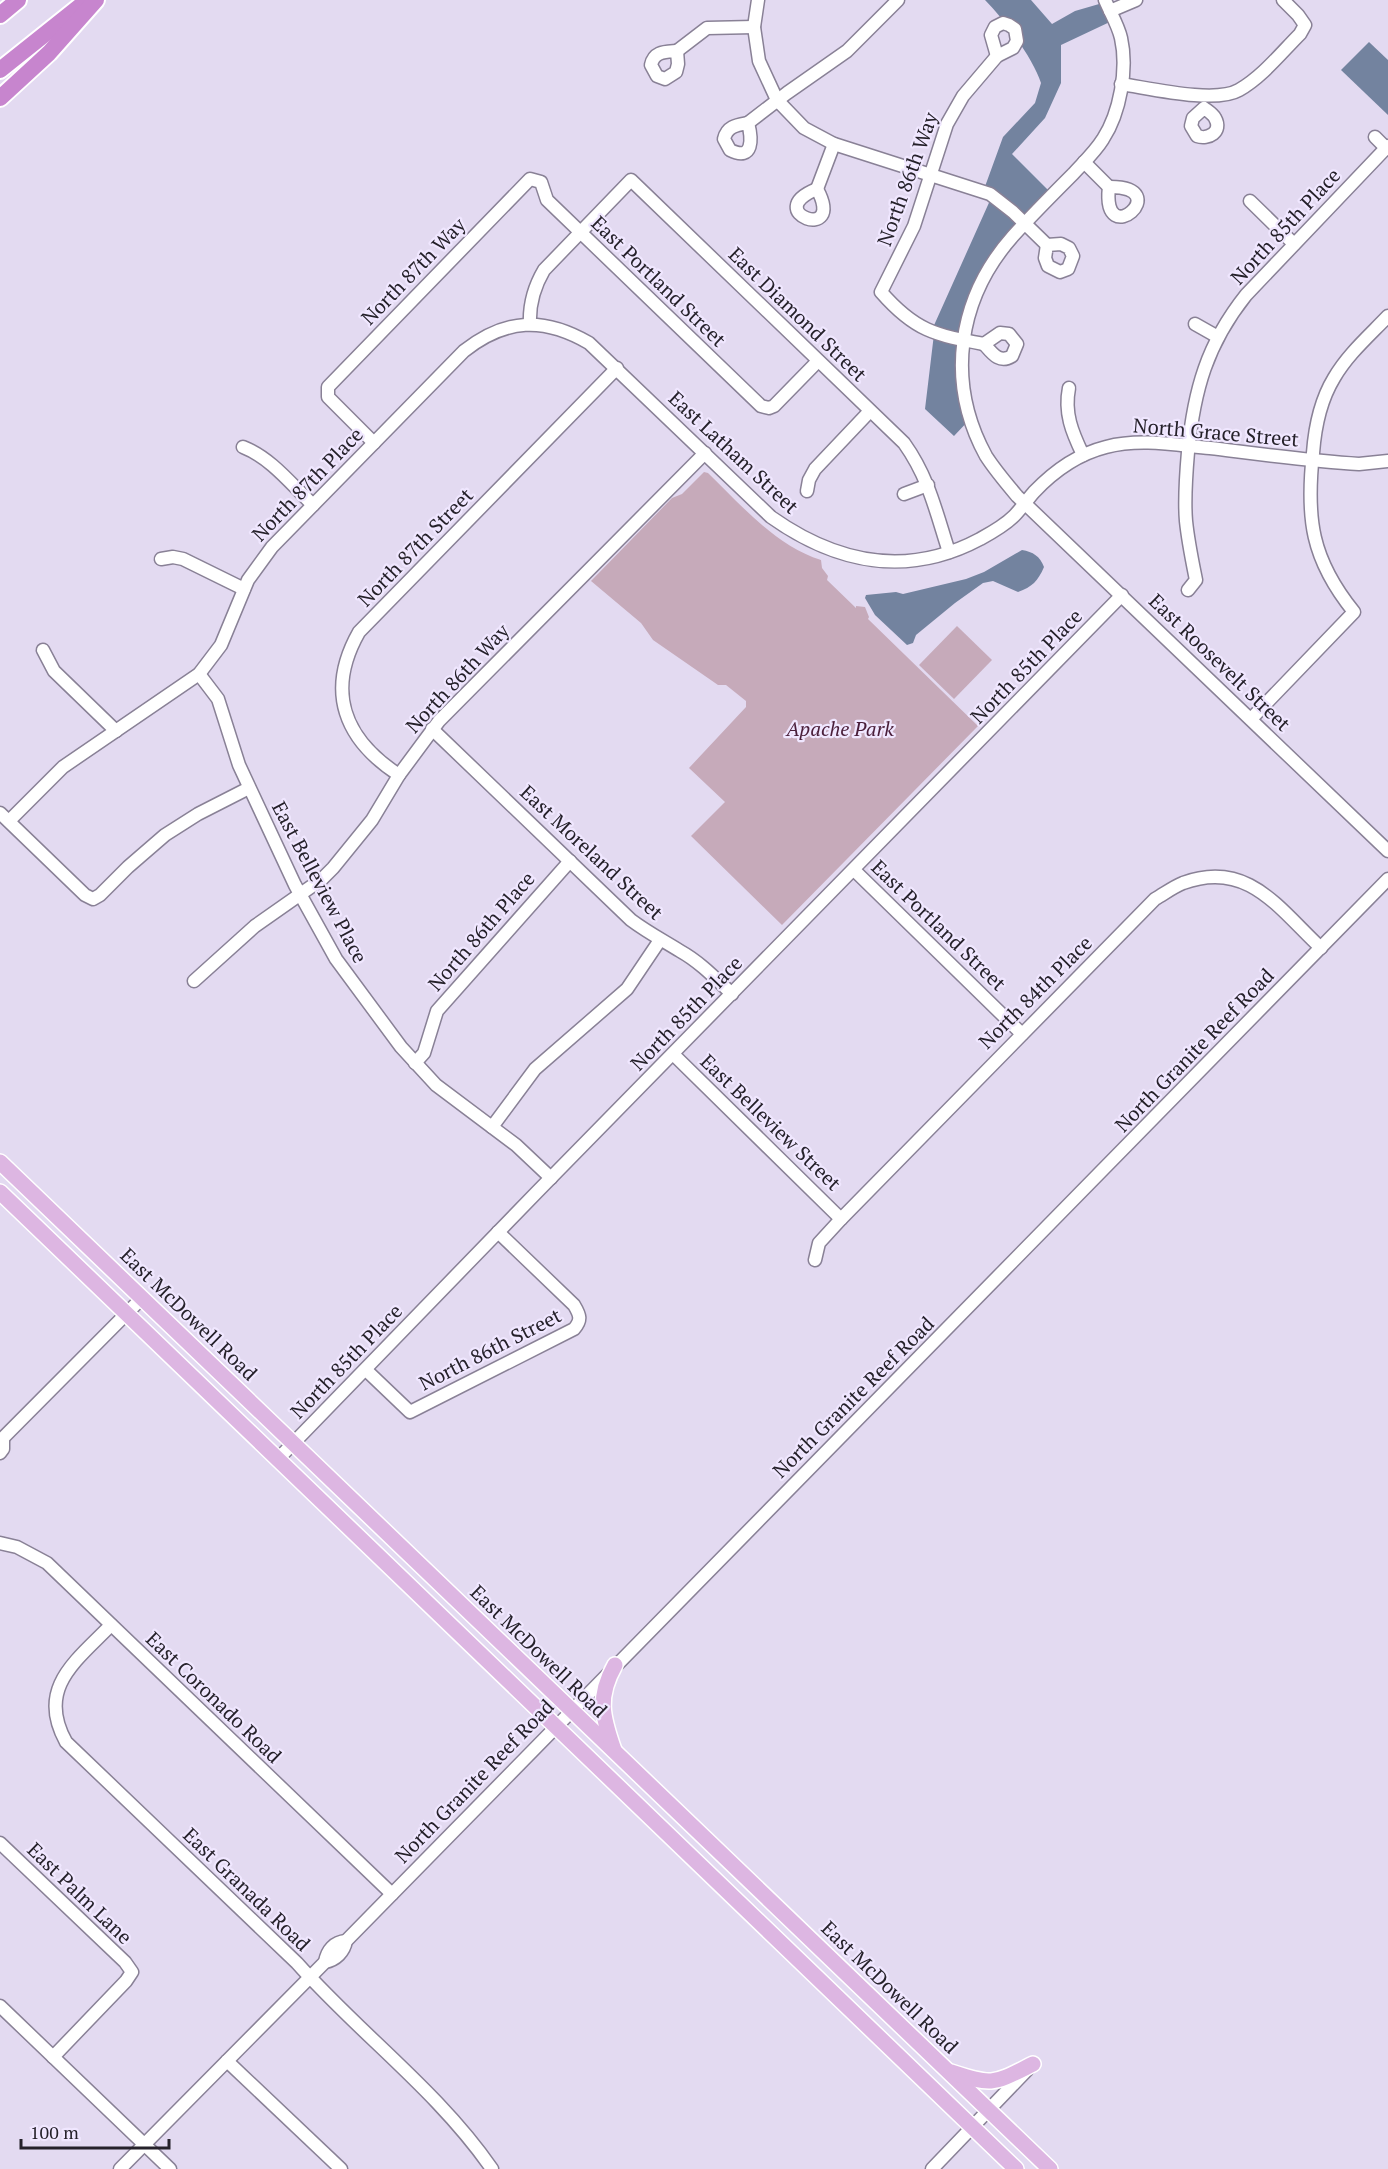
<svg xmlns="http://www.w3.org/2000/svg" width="1388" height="2169" viewBox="0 0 1388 2169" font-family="'PT Serif',serif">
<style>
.green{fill:#c6aaba}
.water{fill:#73839f}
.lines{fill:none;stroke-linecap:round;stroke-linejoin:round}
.minor-casing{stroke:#898196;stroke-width:15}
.major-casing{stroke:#fff;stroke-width:18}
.highway-casing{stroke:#fff;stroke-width:20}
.minor{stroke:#fff;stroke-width:12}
.major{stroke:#ddb6e2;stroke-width:15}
.highway{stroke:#c785ce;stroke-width:16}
.labels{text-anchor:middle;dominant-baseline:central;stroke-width:4.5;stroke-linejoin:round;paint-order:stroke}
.street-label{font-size:20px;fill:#25212a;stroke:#f0e7ff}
.park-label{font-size:20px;font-style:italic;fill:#491d39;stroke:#f0e7ff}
</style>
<rect width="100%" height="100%" fill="#e3daf1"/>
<g class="green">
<path d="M 704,472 L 708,473 C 741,505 776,546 821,560 L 822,568 L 828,576 L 827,580 L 856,608 L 856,606 L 865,607 L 869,617 L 868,619 L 978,726 L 782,925 L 691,836 L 725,802 L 689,768 L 746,707 L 746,701 L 726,685 L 718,685 L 653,640 L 641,623 L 591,581 L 672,498 L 682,494 Z"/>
<polygon points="957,626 992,660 954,699 919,665"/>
</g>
<g class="water">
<path d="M 985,0 L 1031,0 L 1052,24 L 1075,11 L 1106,2 L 1114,20 L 1061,45 L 1061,83 L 1045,118 L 1012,154 L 1052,194 L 996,257 L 962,340 L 971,418 L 954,436 L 925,409 L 934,334 L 931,332 L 992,196 L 983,192 L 1003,137 L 1035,103 L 1041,83 C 1033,58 1004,19 985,0 Z"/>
<polygon points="1369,42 1388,60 1388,115 1341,70"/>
<path d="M 1022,550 C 1033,552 1040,556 1044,567 C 1038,581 1032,587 1018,592 L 993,581 L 983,583 L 955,603 L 916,635 L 913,643 L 907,645 L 875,615 L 865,598 L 866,595 L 896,592 L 903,594 L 966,579 L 984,572 Z"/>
</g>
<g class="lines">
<defs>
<g id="minor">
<polyline points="758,0 754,27 759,61 777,100 804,128 834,144 990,194 1013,212 1047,245"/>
<path d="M 1105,0 C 1110,12 1118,25 1121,38 C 1128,69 1120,113 1103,139 C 1095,152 1083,163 1073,174 C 1053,194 1032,215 1013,236 C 958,298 945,381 986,456 C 995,470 1006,483 1017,496 L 1388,851"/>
<polyline points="1110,11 1136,0"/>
<polygon points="1003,23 1009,25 1015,29 1017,41 1013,48 997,56 991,35 995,27"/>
<path d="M 677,51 L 678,64 L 676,72 L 665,79 L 657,76 L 651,65 C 654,51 665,52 677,51 Z"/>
<polyline points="677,51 707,28 754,27"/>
<path d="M 1121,84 C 1149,88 1215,104 1239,90 C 1262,77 1281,53 1300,34 L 1305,25 L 1298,15 L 1283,0"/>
<path d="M 1204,108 C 1208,111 1213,114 1215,118 C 1223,132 1208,140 1197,136 L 1191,126 L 1193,118 Z"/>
<polyline points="748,123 787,93 847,51 898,0"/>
<path d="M 748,123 C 752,138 754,162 730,150 L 724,139 C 727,126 737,125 748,123 Z"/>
<polyline points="1375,137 1386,148"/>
<polyline points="1084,162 1109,187"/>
<path d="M 1109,187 C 1177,186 1101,254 1109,187 Z"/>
<path d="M 817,189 C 847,244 759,212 817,189 Z"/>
<polyline points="817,189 834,144"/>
<polyline points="1250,201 1294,244"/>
<polygon points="1061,244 1069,248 1073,256 1068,269 1060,272 1048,266 1045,258 1047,245"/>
<path d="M 530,324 C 529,303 534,287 544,270 L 631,180 L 904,443 C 929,478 936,512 949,552"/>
<polyline points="1195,324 1218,337"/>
<path d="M 1000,333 L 1009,334 L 1017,344 L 1012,356 C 999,364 992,353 984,344 Z"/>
<path d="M 984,344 C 935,335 915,331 881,292 L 914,226 L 947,124 L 963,96 L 997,56"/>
<path d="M 1069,388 C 1064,413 1072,432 1083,455"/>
<polyline points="374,443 328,397 328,387 530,179 541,182 547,200 761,406 769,408 774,406 818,361"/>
<path d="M 243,447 C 271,458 291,484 313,505"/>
<polyline points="807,491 809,480 815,469 870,411"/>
<polyline points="904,494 928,485"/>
<polyline points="161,559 173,557 183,559 244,589"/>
<path d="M 1188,590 L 1196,580 C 1192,560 1188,541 1186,521 C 1184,498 1186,475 1188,452 C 1194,390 1207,344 1246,295 L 1388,146"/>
<polyline points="43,650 54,671 116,731"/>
<polyline points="199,674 218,699 239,765 295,885 336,959 401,1047 436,1085 516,1145 551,1178"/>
<path d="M 1251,719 L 1354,612 C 1311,559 1306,518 1313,453 C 1315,426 1320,401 1334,378 C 1348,354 1369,336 1388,316"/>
<path d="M 432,729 L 631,920 C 647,932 664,941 680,951 C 700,962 716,979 732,994"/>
<path d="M 399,775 C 345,740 325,692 359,632 L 617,368"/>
<polyline points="0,813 85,895 93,899 100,895 128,867 165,835 198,814 249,788"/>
<path d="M 9,821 L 63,767 L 199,674 L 221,645 L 248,580 L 272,547 L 464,351 C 506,318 544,317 589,343 L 771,517 C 836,563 907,578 980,539 C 991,533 1004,526 1014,516 C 1021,509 1027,500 1034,492 C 1054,471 1078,454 1106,447 C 1140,438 1176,445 1210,448 C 1259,454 1309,461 1359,464 L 1388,461"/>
<polyline points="854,870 1022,1034"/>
<polyline points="194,981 255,926 322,879 333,868 372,820 399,775 439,721 705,453"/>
<polyline points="673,1054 841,1219"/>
<polyline points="415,1063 424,1053 437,1011 570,861"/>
<polyline points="492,1127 535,1069 627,989 660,940"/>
<path d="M 815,1260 L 819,1243 L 841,1219 L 1155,899 C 1164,894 1173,887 1183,883 C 1248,859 1279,909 1321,948"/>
<path d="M 366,1370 L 410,1412 L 574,1329 C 582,1320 580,1315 574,1305 L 498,1232"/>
<polyline points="0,1441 142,1298"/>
<polyline points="0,1453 3,1449 3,1440"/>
<polyline points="278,1459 536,1193 1122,595"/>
<polyline points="0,1543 17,1547 47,1563 392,1894"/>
<path d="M 111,1625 C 76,1661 36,1688 66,1742 L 297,1963 C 360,2034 438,2091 492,2169"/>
<polyline points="0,1843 125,1962 132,1972 126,1981 53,2057"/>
<path d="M 325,1962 C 327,1950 334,1942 346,1941"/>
<polyline points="0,2006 170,2169"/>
<polyline points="227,2061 341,2169"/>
<path d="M 120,2169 L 325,1962 C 336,1960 344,1952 346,1941 L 1388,879"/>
<polyline points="932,2169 1027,2070"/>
</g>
<g id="major">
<polyline points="0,1162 1050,2169"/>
<polyline points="0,1192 1016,2169"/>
<path d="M 614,1750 C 602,1716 597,1697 615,1665"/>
<path d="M 951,2072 C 994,2086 993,2084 1033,2064"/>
</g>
<g id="highway">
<polyline points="0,15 18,0"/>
<polyline points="0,70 84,3"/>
<polyline points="0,98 49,53 96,0"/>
</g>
</defs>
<use href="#minor" class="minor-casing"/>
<use href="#major" class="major-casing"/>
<use href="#highway" class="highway-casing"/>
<use href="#minor" class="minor"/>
<use href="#major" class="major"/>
<use href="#highway" class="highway"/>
</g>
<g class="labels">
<g class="street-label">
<text transform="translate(907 179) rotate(-70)">North 86th Way</text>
<text transform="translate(1285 226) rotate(-47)">North 85th Place</text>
<text transform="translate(413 271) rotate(-46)">North 87th Way</text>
<text transform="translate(659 281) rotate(44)">East Portland Street</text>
<text transform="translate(798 314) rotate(44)">East Diamond Street</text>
<text transform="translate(1216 432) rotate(5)">North Grace Street</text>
<text transform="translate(734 452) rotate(43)">East Latham Street</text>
<text transform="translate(307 484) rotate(-46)">North 87th Place</text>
<text transform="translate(415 547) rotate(-46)">North 87th Street</text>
<text transform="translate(1220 662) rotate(44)">East Roosevelt Street</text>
<text transform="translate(1026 666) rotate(-46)">North 85th Place</text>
<text transform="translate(457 678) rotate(-47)">North 86th Way</text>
<text transform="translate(592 852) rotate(43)">East Moreland Street</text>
<text transform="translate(320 882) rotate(62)">East Belleview Place</text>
<text transform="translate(939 925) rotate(44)">East Portland Street</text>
<text transform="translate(481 931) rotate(-49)">North 86th Place</text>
<text transform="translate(1035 992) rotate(-45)">North 84th Place</text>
<text transform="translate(686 1013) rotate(-46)">North 85th Place</text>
<text transform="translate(1194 1050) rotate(-46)">North Granite Reef Road</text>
<text transform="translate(771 1122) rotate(44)">East Belleview Street</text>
<text transform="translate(189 1314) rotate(44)">East McDowell Road</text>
<text transform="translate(490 1349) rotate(-27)">North 86th Street</text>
<text transform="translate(346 1361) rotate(-46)">North 85th Place</text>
<text transform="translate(853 1397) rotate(-45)">North Granite Reef Road</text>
<text transform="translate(539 1651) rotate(44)">East McDowell Road</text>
<text transform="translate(214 1697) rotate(44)">East Coronado Road</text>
<text transform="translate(474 1781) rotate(-46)">North Granite Reef Road</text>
<text transform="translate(247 1889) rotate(44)">East Granada Road</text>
<text transform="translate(80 1893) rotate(44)">East Palm Lane</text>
<text transform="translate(890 1987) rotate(44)">East McDowell Road</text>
</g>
<g class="park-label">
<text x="840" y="728">Apache Park</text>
</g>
</g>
<path d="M21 2139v9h148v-9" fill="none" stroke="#25212a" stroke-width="3"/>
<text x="30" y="2139" font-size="18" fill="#25212a" stroke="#f0e7ff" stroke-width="4.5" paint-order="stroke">100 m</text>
</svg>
